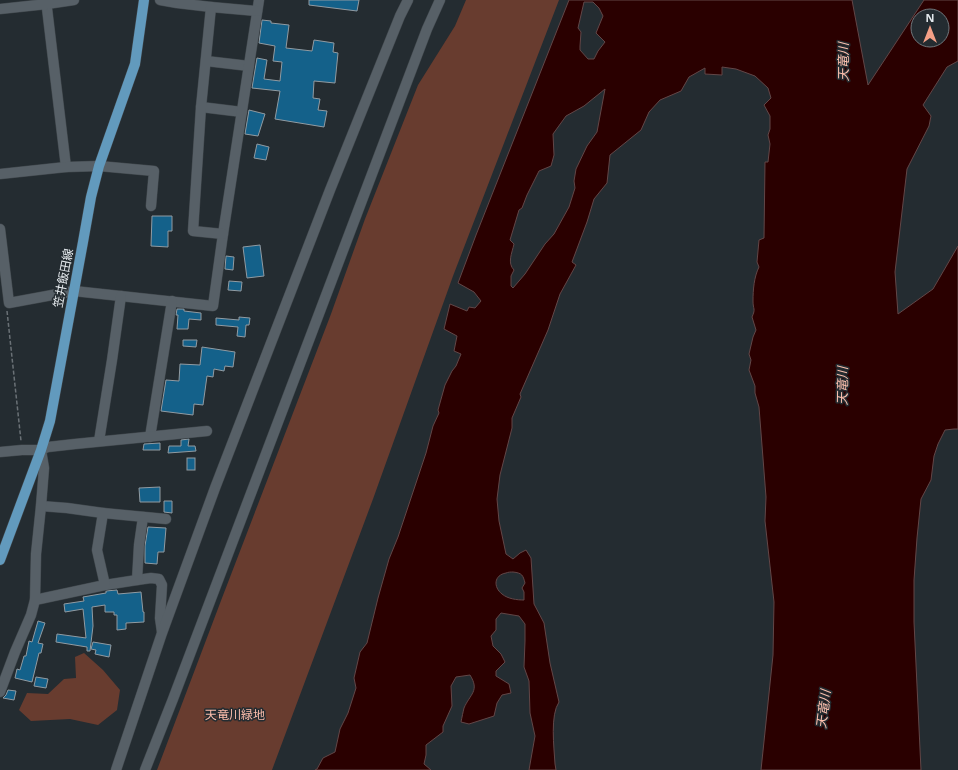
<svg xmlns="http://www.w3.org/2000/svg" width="958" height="770" viewBox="0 0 958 770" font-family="'Noto Sans','Noto Sans JP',sans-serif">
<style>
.green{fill:#683c2f}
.water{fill:#2a0000;stroke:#624647;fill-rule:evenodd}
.building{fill:#14618a;stroke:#919ba2}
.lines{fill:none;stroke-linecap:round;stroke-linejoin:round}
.minor-casing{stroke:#40474c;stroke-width:11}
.major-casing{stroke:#40474c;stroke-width:11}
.path{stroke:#6a7176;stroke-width:1.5;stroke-dasharray:4 2;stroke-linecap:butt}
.minor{stroke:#576067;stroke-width:10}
.major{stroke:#629abd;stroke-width:10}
.labels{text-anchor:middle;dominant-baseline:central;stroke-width:3;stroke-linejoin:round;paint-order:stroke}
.street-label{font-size:12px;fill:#e3e8ec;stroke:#242c31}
.park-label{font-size:12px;fill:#fbbdab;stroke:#242c31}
.water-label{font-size:13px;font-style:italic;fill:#ffc1af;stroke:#242c31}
</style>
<rect width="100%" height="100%" fill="#242c31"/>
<g class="green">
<polygon points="466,0 559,0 453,276 373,499 272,770 157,770 222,598 331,314 365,219 418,85 455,26"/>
<polygon points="84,653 103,670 120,690 117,710 98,725 70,719 31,721 19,710 27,693 48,694 64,679 76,678 75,657"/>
</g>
<path class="water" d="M 569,0 L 852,0 L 868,85 L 924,0 L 958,0 L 958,61 L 947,67 L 923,105 L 931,116 L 929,126 L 907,169 L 895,272 L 898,314 L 933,289 L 958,246 L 958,429 L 954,429 L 945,430 L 938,444 L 934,456 L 931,480 L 921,499 L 917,538 L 914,580 L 914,622 L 921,770 L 761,770 L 773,655 L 774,602 L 765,521 L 766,497 L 759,407 L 755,393 L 755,386 L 749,370 L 751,360 L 749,354 L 753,337 L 756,330 L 752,317 C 756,308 753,310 753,301 C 753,290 754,277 759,267 L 757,262 L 759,240 L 764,238 L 765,162 L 768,162 L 770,144 L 768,135 L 770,129 L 770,116 L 764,105 L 771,98 L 768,88 L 755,76 L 736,69 L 722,67 L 722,75 L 705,74 L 705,68 L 689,77 L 681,91 L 660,100 L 649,112 L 641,130 L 610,155 L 607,183 L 594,199 L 587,222 L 572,262 L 576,265 L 560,294 L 548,330 L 520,394 L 521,397 L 512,418 L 512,428 L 500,475 L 497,499 L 499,521 L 506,554 L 513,559 L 520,553 L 526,550 L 531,558 L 534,604 L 544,623 L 550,663 L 559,702 C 550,715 554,747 555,764 L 556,770 L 529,770 L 535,736 L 530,713 L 529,681 L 524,667 L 525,641 L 525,624 L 519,616 L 501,613 L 496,619 L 496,630 L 491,636 L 493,646 L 501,654 L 505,662 L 496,671 L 496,676 L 509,684 L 511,693 L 502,695 L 497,703 L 494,716 L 469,724 L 461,722 C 462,717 463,712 464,708 C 470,694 480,691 470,675 L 456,677 L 451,686 L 452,706 L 443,726 L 443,732 L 426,745 L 426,755 L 424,764 L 431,770 L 315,770 L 317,769 L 323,758 L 335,752 L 340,729 L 348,713 L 356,688 L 354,678 L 360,652 L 367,643 L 378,598 L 389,559 L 398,537 L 426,453 L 433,426 L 439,413 L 438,410 L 445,385 L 452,371 L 456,366 L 461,354 L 454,351 L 457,336 L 444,329 L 450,304 L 467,311 L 469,307 L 475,308 L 481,301 L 474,292 L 458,283 L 476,235 ZM 584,2 L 593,2 L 599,8 L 603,16 L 596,33 L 605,42 L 598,51 L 594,59 L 588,59 L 580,50 L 580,46 L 581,32 L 578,28 ZM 918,16 L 942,16 L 942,40 L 918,40 ZM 605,89 L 597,132 L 587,146 L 576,169 L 574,181 L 575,188 L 569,207 L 554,234 L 545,244 L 525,274 L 513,288 L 511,286 L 511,276 L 514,270 C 507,263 512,253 514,244 L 510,240 L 519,210 L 522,208 L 527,195 L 539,171 L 551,166 L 554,155 L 553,134 L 566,116 L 584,106 ZM 513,572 C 522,573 523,575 525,583 L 522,588 L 524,592 L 524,600 C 517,600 508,599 502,594 C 493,587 494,575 506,573 C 508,572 511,572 513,572 Z"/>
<g class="building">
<polygon points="309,0 359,0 357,11 309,5"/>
<polygon points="262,20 271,21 271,23 289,25 286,48 312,51 314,40 334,43 333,52 338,53 335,83 314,81 313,98 320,99 318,110 327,111 324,127 275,119 280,91 252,88 257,58 267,60 264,79 280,81 282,62 273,61 275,46 259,43"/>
<polygon points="249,110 265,114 258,136 245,134"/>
<polygon points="257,144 269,147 266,160 254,158"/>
<polygon points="152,216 172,216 172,231 168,231 168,247 151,246"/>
<polygon points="260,245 264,276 247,278 243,247"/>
<polygon points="226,256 234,257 233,270 225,269"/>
<polygon points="229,281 242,282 241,291 228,290"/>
<polygon points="177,309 184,309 184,311 201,313 201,320 189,319 188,329 177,329 178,315 176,315"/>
<polygon points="239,317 250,318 249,325 246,325 245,337 237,336 238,327 216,325 216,318 239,320"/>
<polygon points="183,340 197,340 196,347 183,346"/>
<polygon points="202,347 235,352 233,367 225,366 224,371 214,369 213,377 207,376 203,405 194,404 193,415 161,411 166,380 179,381 180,364 200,365"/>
<polygon points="189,439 188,446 195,446 196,451 168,453 169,446 181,446 181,440"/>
<polygon points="160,443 160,450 143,450 144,444"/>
<rect x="187" y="458" width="8" height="12"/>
<polygon points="160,487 160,502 140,502 139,488"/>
<polygon points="164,501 172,501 172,513 164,512"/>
<polygon points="148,527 166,528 164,552 158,552 157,564 145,563 145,546"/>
<polygon points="117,590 118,594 141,592 143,612 144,612 144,622 126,623 126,629 117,630 117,615 114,615 114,612 105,612 105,605 92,607 93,626 90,651 87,651 87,647 56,642 57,634 86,638 83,609 65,612 64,604 84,601 83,597 106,593 106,591"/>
<polygon points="38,621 45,623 38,643 43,644 41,653 39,653 32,682 15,678 17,669 20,670 24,656 26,656 29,641 32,642"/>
<polygon points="93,642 111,645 109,657 95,654 96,650 91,649"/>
<polygon points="36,677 48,679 46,688 34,686"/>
<polygon points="8,690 16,691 14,700 3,698 6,695"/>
</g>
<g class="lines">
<defs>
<g id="minor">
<polyline points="46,0 66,167"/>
<polyline points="160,0 177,3 211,7"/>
<polyline points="0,9 47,4 74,0"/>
<polyline points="206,61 249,66"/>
<polyline points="201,107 242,112"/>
<polyline points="0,174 66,167 99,166 154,171 151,206"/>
<polyline points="0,229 9,303 74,291 213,306 223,234 259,0"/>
<polyline points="223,234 193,231 201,107 211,7 257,11"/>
<polyline points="150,437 172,301"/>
<polyline points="99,441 112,360 121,296"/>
<polyline points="0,452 22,450 41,450 48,447 75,444 207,431"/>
<polyline points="41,506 67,508 103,513"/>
<polyline points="137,580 151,578 159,579 162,585 160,618 162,632"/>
<polyline points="105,585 137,580 139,545 143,517"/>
<polyline points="35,600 105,585 97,550 103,513 166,519"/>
<polyline points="0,692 15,652 31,615 35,600 36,554 41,506 44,468 41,450"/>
<polyline points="116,770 162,633 215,488 330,190 400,16 408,0"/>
<polyline points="145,770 173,699 386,137 427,29 440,0"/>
</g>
<polyline id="major" points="0,560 41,450 50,421 83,242 91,197 99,166 135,64 144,0"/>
</defs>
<use href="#minor" class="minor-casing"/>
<use href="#major" class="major-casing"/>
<polyline class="path" points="7,311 21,441"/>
<use href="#minor" class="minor"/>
<use href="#major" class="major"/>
</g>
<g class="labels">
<g class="street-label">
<text transform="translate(63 278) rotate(-79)">笠井飯田線</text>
</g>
<g class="park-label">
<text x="235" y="714">天竜川緑地</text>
</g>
<g class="water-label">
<text transform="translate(843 62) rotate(-90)">天竜川</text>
<text transform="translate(842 386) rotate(-89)">天竜川</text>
<text transform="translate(823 709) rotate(-83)">天竜川</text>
</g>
</g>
<g transform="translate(930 28)"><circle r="19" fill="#242c31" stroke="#70777c"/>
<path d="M0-3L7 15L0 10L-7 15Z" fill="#f39f86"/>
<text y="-6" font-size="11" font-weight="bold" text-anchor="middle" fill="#e3e8ec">N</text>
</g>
</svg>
